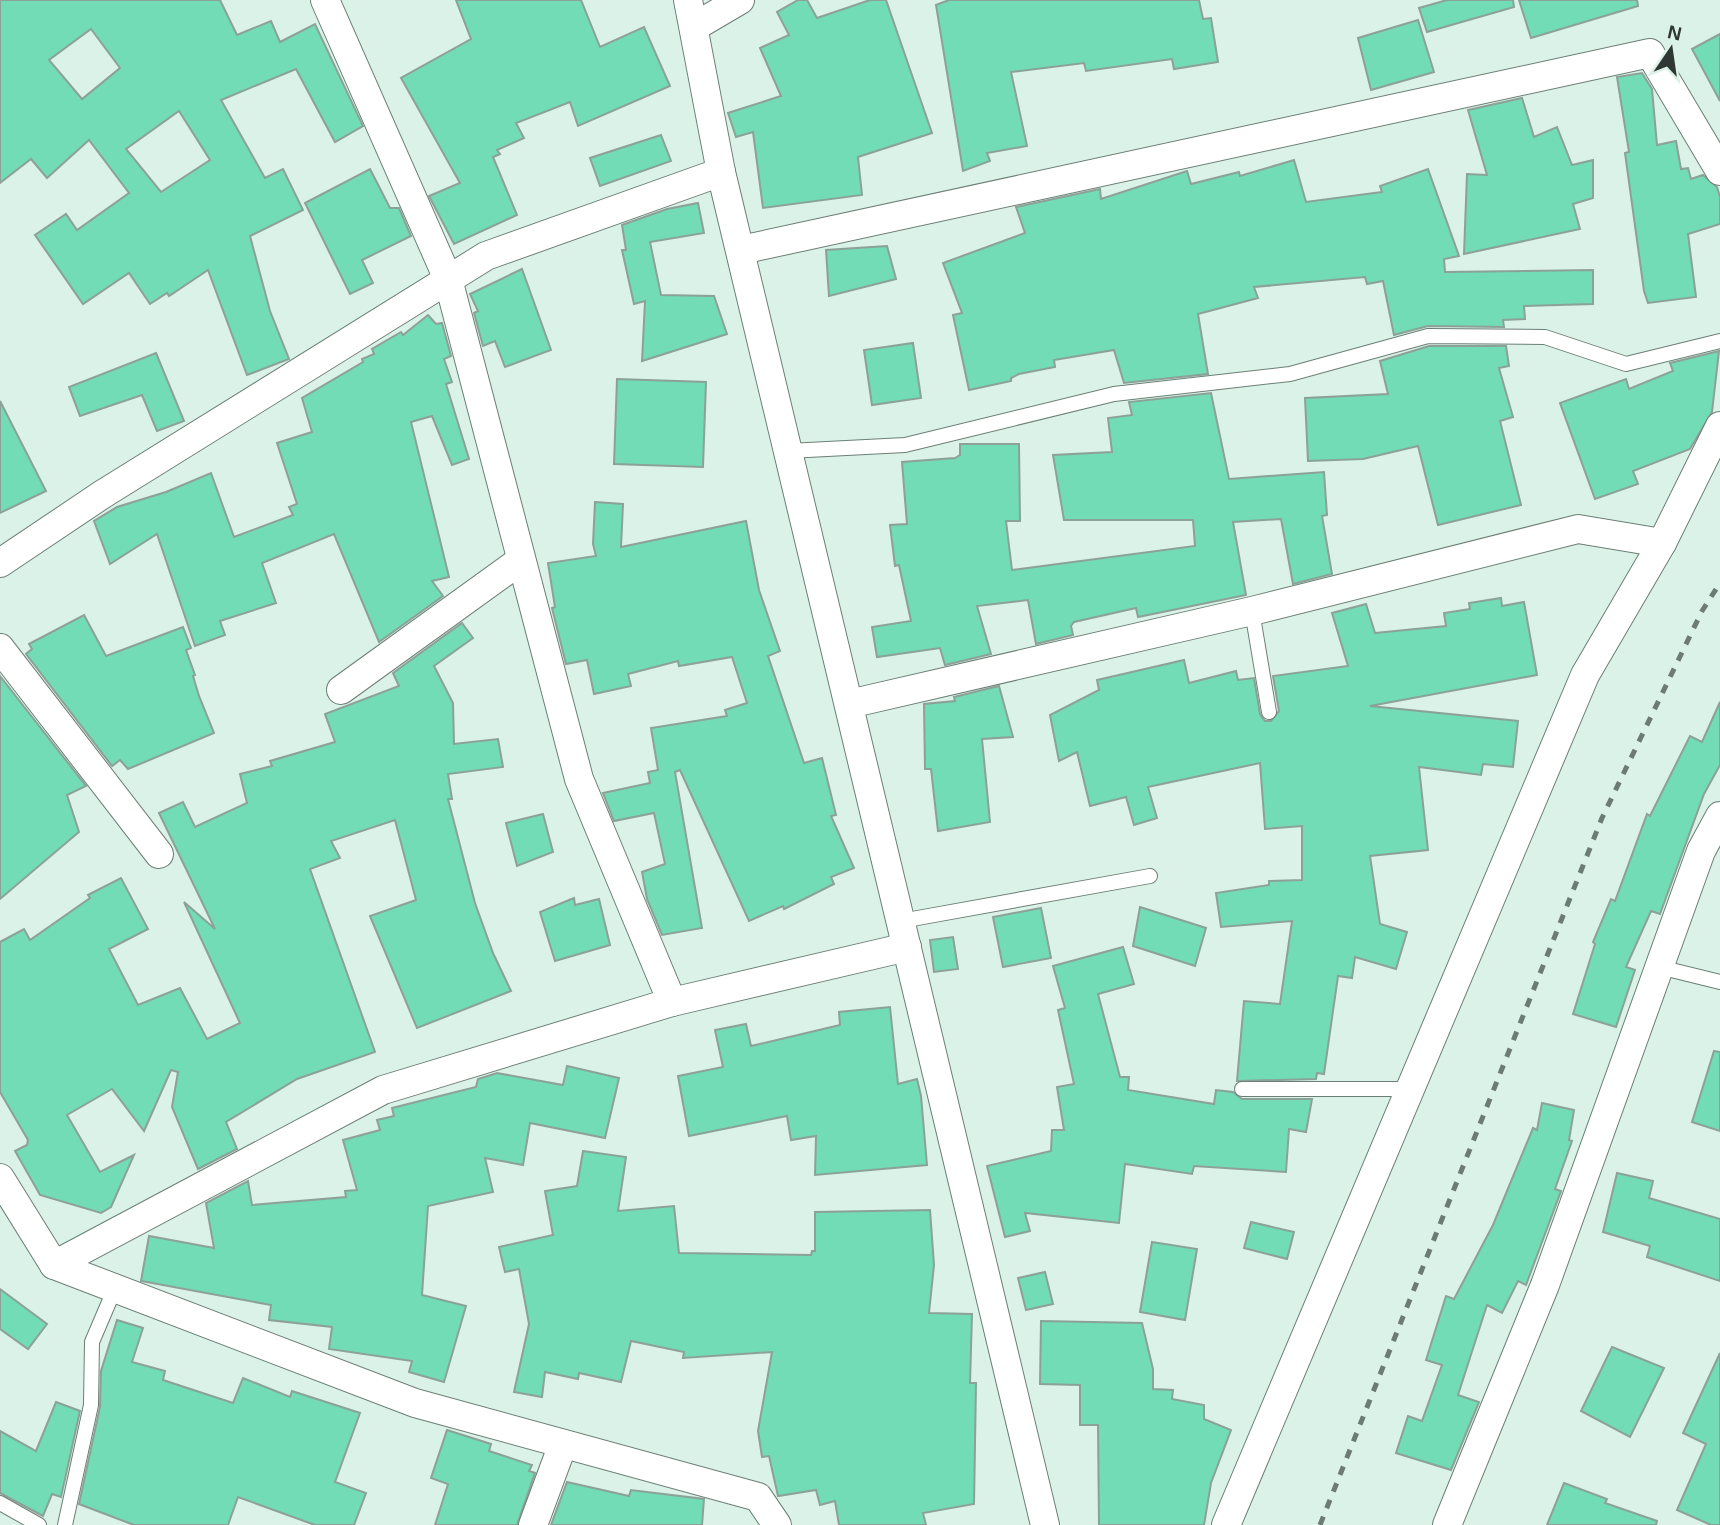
<svg xmlns="http://www.w3.org/2000/svg" width="1720" height="1525" viewBox="0 0 1720 1525" font-family="Helvetica,sans-serif">
<style>
.building{fill:#71dcb6;stroke:#8ca198;stroke-width:2;fill-rule:evenodd}
.lines{fill:none;stroke-linecap:round;stroke-linejoin:round}
.service-casing{stroke:#6b7f76;stroke-width:16}
.minor-casing{stroke:#6b7f76;stroke-width:30}
.service{stroke:#fff;stroke-width:14}
.minor{stroke:#fff;stroke-width:28}
.rail{stroke:#6d7b75;stroke-width:5;stroke-dasharray:9 9;stroke-linecap:butt}
</style>
<rect width="100%" height="100%" fill="#dbf2e8"/>
<g class="building">
<path d="M 0,0 L 220,0 L 237,35 L 271,21 L 280,42 L 315,24 L 363,126 L 335,142 L 296,69 L 221,100 L 265,178 L 283,169 L 303,210 L 250,236 L 270,311 L 289,359 L 247,375 L 208,270 L 169,296 L 167,293 L 150,304 L 129,273 L 83,304 L 35,235 L 66,214 L 77,230 L 129,193 L 89,140 L 47,178 L 31,159 L 0,183 ZM 91,29 L 120,68 L 82,99 L 49,60 ZM 179,111 L 210,160 L 161,192 L 126,149 Z"/>
<polygon points="456,0 581,0 600,47 644,27 670,86 578,126 570,102 516,123 524,138 497,150 500,154 493,157 517,215 454,244 429,196 460,183 401,78 471,39"/>
<polygon points="798,0 807,0 817,18 870,0 886,0 932,133 858,157 862,195 763,208 753,132 736,137 728,113 781,96 760,48 789,35 777,12"/>
<polygon points="949,0 1199,0 1203,19 1211,18 1218,62 1174,69 1172,59 1086,71 1084,63 1011,72 1027,146 987,153 990,161 963,171 936,5"/>
<polygon points="1447,0 1513,0 1514,7 1427,32 1419,8"/>
<polygon points="1519,0 1637,0 1638,6 1531,38"/>
<polygon points="1418,20 1434,72 1371,90 1358,38"/>
<polygon points="1720,34 1720,101 1692,49"/>
<polygon points="1642,73 1652,89 1657,145 1676,141 1681,169 1688,168 1691,179 1703,175 1717,187 1720,197 1720,224 1688,234 1696,297 1648,303 1644,291 1625,153 1629,152 1617,77"/>
<polygon points="1522,98 1534,137 1557,127 1572,165 1593,160 1593,198 1573,204 1580,229 1464,254 1467,174 1487,175 1468,110"/>
<polygon points="661,135 671,161 600,186 590,158"/>
<polygon points="1294,160 1306,202 1382,192 1380,186 1428,169 1459,256 1444,259 1445,272 1593,270 1593,304 1524,306 1525,319 1503,320 1504,327 1428,326 1394,335 1383,281 1367,284 1365,277 1254,287 1258,298 1198,314 1208,374 1124,383 1114,350 1054,360 1055,367 1019,374 1011,378 1011,381 969,390 953,315 962,313 943,263 1025,233 1016,207 1100,189 1101,199 1187,171 1191,184 1239,172 1240,176"/>
<polygon points="370,169 390,208 399,208 411,236 362,260 373,283 350,294 305,203"/>
<polygon points="698,203 704,233 650,242 661,295 714,296 727,334 642,361 645,301 634,304 622,250 626,250 622,225 667,209"/>
<polygon points="887,246 896,279 829,296 826,250"/>
<polygon points="522,269 551,350 505,367 495,341 483,346 474,313 478,311 470,294"/>
<polygon points="428,315 436,324 442,323 451,356 444,359 452,382 446,384 469,459 452,465 432,416 411,422 449,577 432,581 443,596 379,642 334,534 262,563 276,603 220,621 225,635 195,646 157,534 110,564 94,521 117,507 166,492 211,473 234,537 293,515 289,507 297,504 277,443 312,432 302,398 363,362 362,359 374,354 372,349 401,332 403,335"/>
<polygon points="913,343 921,398 872,405 864,350"/>
<polygon points="1429,346 1506,346 1509,366 1499,368 1513,417 1500,421 1521,505 1438,525 1418,446 1363,459 1308,461 1305,398 1388,394 1380,361"/>
<polygon points="1719,351 1712,412 1690,449 1633,471 1638,484 1595,499 1560,403 1626,379 1629,389 1673,371 1670,363"/>
<polygon points="156,353 184,421 157,431 142,395 80,416 69,387"/>
<polygon points="617,379 706,382 703,467 614,464"/>
<polygon points="1211,393 1229,479 1324,472 1327,515 1322,516 1332,574 1293,584 1281,519 1233,522 1246,595 1138,617 1136,608 1074,622 1071,626 1073,635 1036,644 1028,600 977,606 991,654 945,665 940,648 877,657 872,627 911,621 899,565 895,566 890,525 907,524 902,462 955,458 960,455 960,444 1019,444 1020,521 1006,521 1012,570 1195,546 1193,520 1064,520 1053,455 1112,452 1108,418 1132,415 1129,402"/>
<polygon points="0,401 46,491 0,513"/>
<polygon points="595,502 623,504 621,547 746,521 759,590 780,651 768,656 804,763 822,758 836,815 831,816 854,868 831,877 834,884 784,909 783,906 749,921 680,770 675,772 702,928 662,935 647,899 642,872 665,864 654,813 614,821 603,793 650,783 648,772 658,770 651,728 727,716 725,710 747,703 732,657 679,666 678,661 628,674 631,686 594,694 587,660 566,664 552,608 555,607 548,563 596,556 593,544"/>
<polygon points="1501,598 1502,606 1524,602 1537,675 1370,706 1518,721 1513,767 1483,764 1481,775 1419,767 1428,850 1370,856 1380,924 1407,932 1396,969 1355,957 1352,978 1338,976 1324,1074 1317,1073 1316,1079 1237,1081 1244,1001 1280,1004 1292,921 1221,927 1216,893 1269,885 1269,881 1302,880 1302,826 1265,829 1260,763 1148,787 1157,818 1134,825 1126,797 1090,806 1077,752 1059,761 1050,715 1099,690 1097,680 1184,660 1189,683 1236,671 1238,680 1254,678 1260,714 1265,721 1271,721 1279,711 1273,676 1348,666 1332,613 1366,604 1375,633 1446,626 1444,613 1470,609 1469,603"/>
<polygon points="84,615 106,656 183,627 191,648 186,650 195,675 193,676 199,696 214,733 128,769 120,760 112,766 26,654 32,649 29,644"/>
<polygon points="462,623 473,638 434,666 453,703 454,744 498,739 503,767 448,774 452,799 448,799 475,903 493,953 511,991 417,1028 370,916 416,900 395,820 331,841 340,858 310,869 375,1052 297,1079 226,1122 237,1149 198,1169 172,1107 178,1072 171,1070 144,1131 112,1089 67,1115 100,1172 134,1155 111,1207 101,1213 40,1195 15,1151 27,1145 28,1140 0,1092 0,942 24,929 30,940 90,898 88,895 121,878 148,929 109,949 138,1005 180,988 207,1039 240,1023 184,902 215,929 159,813 183,802 195,827 247,803 240,774 272,766 270,761 335,742 325,714 399,686 393,673"/>
<polygon points="0,676 86,786 67,795 79,832 0,899"/>
<polygon points="999,686 1013,737 982,739 990,822 938,831 931,769 925,769 924,704 955,701 954,697"/>
<polygon points="1720,702 1720,765 1704,794 1660,914 1651,911 1626,967 1635,970 1616,1027 1573,1014 1595,944 1593,942 1611,899 1615,901 1647,814 1650,816 1690,736 1702,742"/>
<polygon points="543,814 553,852 517,866 506,823"/>
<polygon points="574,898 575,905 599,899 610,945 555,961 540,912"/>
<polygon points="1140,907 1206,928 1195,966 1133,946"/>
<polygon points="1041,908 1051,958 1003,967 993,917"/>
<polygon points="953,937 958,969 934,972 930,940"/>
<polygon points="1123,947 1134,984 1098,994 1120,1077 1129,1077 1128,1090 1214,1104 1216,1090 1233,1092 1242,1099 1312,1099 1306,1132 1289,1129 1286,1172 1194,1166 1192,1174 1125,1164 1119,1223 1025,1213 1030,1231 1005,1237 987,1166 1051,1151 1052,1130 1064,1130 1057,1087 1074,1084 1058,1010 1065,1008 1053,966"/>
<polygon points="890,1007 898,1084 917,1079 921,1096 927,1165 815,1175 816,1136 791,1140 787,1116 689,1136 678,1076 723,1067 715,1030 746,1024 751,1046 840,1025 839,1012"/>
<polygon points="1714,1051 1720,1052 1720,1131 1692,1122"/>
<polygon points="567,1066 619,1078 605,1138 530,1123 523,1165 485,1158 493,1192 428,1206 422,1295 466,1306 444,1382 409,1372 412,1361 329,1349 332,1327 269,1320 271,1305 141,1281 149,1236 214,1248 206,1203 248,1181 252,1205 346,1197 345,1191 357,1190 343,1140 380,1130 377,1120 394,1116 392,1108 476,1087 478,1079 497,1073 563,1085"/>
<polygon points="1542,1103 1574,1110 1569,1140 1572,1141 1555,1189 1561,1191 1526,1285 1518,1281 1502,1313 1487,1305 1458,1395 1479,1402 1451,1470 1396,1453 1408,1416 1422,1421 1442,1365 1426,1360 1446,1296 1454,1299 1493,1225 1533,1128 1537,1130"/>
<polygon points="583,1151 626,1157 618,1211 674,1206 679,1253 811,1255 812,1251 815,1251 815,1212 930,1210 934,1265 929,1313 972,1314 970,1383 976,1383 974,1504 923,1513 926,1525 839,1525 835,1501 820,1505 816,1490 778,1496 769,1456 762,1457 758,1431 772,1352 683,1358 684,1352 631,1341 621,1382 579,1373 578,1379 545,1372 542,1397 514,1392 529,1324 519,1269 505,1272 499,1247 553,1235 545,1191 577,1186"/>
<polygon points="1617,1173 1653,1181 1649,1198 1720,1219 1720,1281 1647,1257 1650,1246 1603,1232"/>
<polygon points="1251,1222 1294,1232 1287,1259 1244,1248"/>
<polygon points="1152,1242 1197,1249 1185,1320 1140,1312"/>
<polygon points="1045,1272 1053,1304 1026,1310 1018,1278"/>
<polygon points="0,1289 47,1324 28,1349 0,1329"/>
<polygon points="117,1320 143,1328 132,1362 165,1371 163,1380 233,1403 243,1378 290,1397 292,1391 360,1413 335,1482 366,1493 354,1525 315,1525 238,1497 228,1525 134,1525 79,1504 100,1407 101,1371"/>
<polygon points="1041,1321 1142,1323 1153,1369 1153,1389 1173,1390 1172,1399 1204,1405 1204,1419 1231,1430 1211,1483 1204,1525 1099,1525 1098,1425 1080,1425 1080,1385 1040,1384"/>
<polygon points="1612,1347 1664,1368 1630,1437 1581,1411"/>
<polygon points="1720,1353 1720,1525 1711,1525 1677,1510 1706,1444 1683,1433"/>
<polygon points="56,1402 80,1411 61,1497 52,1494 43,1516 0,1493 0,1431 36,1451"/>
<polygon points="447,1430 491,1444 489,1451 532,1465 529,1471 535,1473 517,1525 435,1525 448,1484 431,1478"/>
<polygon points="567,1482 629,1496 631,1490 704,1499 702,1525 551,1525"/>
<polygon points="1564,1483 1607,1499 1605,1503 1657,1521 1656,1525 1547,1525"/>
</g>
<g class="lines">
<defs>
<g id="service">
<polyline points="788,451 905,445 1114,394 1290,374 1428,336 1545,337 1626,364 1720,341"/>
<polyline points="1252,611 1269,712"/>
<polyline points="901,921 1150,876"/>
<polyline points="1659,967 1720,982"/>
<polyline points="1242,1089 1410,1089"/>
<polyline points="0,1503 39,1525"/>
<polyline points="65,1525 91,1405 92,1342 115,1288"/>
</g>
<g id="minor">
<polyline points="325,0 448,279 579,779 672,1002"/>
<polyline points="688,0 721,172 1045,1525"/>
<polyline points="694,27 740,0"/>
<polyline points="741,250 1650,53 1720,171"/>
<polyline points="0,563 103,494 486,256 721,172"/>
<polyline points="0,648 159,854"/>
<polyline points="341,690 521,560"/>
<polyline points="849,704 1252,611 1578,529 1662,543"/>
<polyline points="0,1178 54,1265 415,1403 758,1497 777,1525"/>
<polyline points="54,1265 383,1090 672,1002 907,947"/>
<polyline points="533,1525 563,1444"/>
<polyline points="1226,1525 1585,675 1662,543 1720,426"/>
<polyline points="1447,1525 1545,1285 1701,851 1720,816"/>
</g>
</defs>
<use href="#service" class="service-casing"/>
<use href="#minor" class="minor-casing"/>
<use href="#service" class="service"/>
<use href="#minor" class="minor"/>
<polyline class="rail" points="1320,1525 1602,818 1702,611 1720,583"/>
</g>
<g transform="translate(1671 49) rotate(13)" stroke="#dbf2e8" stroke-width="5" paint-order="stroke">
<path d="M0-5L12 26L0 18L-12 26Z" fill="#2e3733"/>
<text y="-10" font-size="19" font-weight="bold" text-anchor="middle" fill="#2e3733">N</text>
</g>
</svg>
